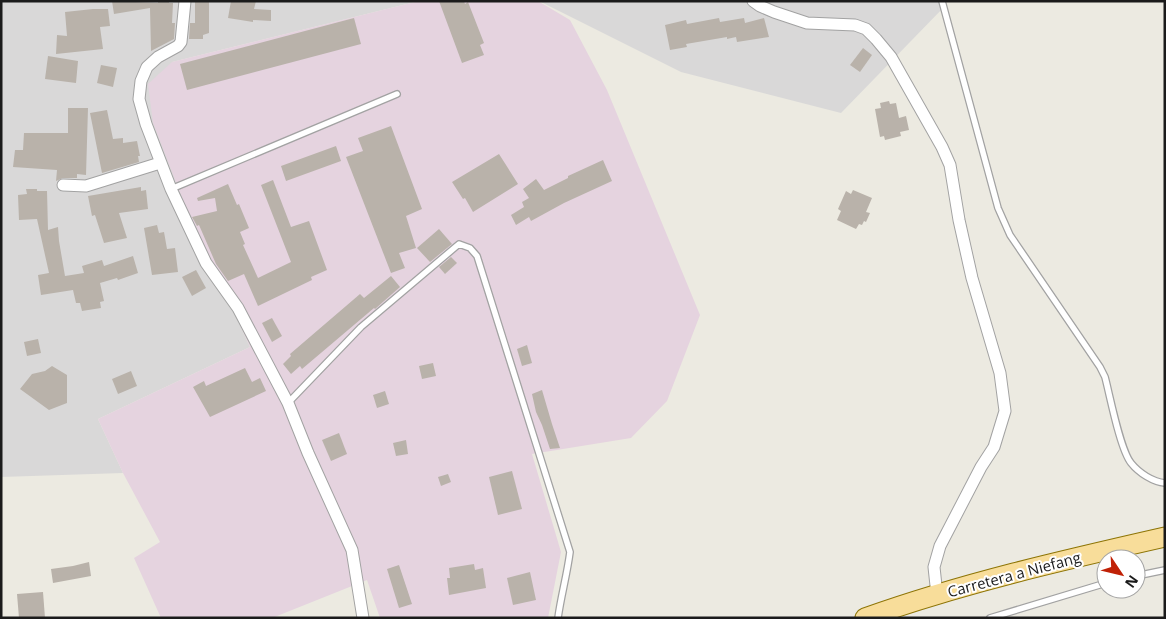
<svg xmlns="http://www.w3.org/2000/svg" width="1166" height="619" viewBox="0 0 1166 619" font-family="'Open Sans',sans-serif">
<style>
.residential{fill:#d9d8d8}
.industrial{fill:#e5d3df}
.building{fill:#b9b2aa}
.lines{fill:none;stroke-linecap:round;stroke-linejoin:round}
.lane-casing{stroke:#a2a2a2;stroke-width:8}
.street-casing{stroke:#a2a2a2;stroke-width:13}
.primary-casing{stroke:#8d7405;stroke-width:21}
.lane{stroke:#fff;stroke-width:5.5}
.street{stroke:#fff;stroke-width:11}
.primary{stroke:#f8dd9a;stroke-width:19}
.labels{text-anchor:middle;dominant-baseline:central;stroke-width:4;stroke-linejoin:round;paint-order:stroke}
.street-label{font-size:15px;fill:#1b1b1b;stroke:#fff}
</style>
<rect width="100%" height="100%" fill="#eceae1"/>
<g class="residential">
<polygon points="1,1 419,1 172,62 184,203 250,347 98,419 123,473 1,477"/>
<polygon points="539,1 945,1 946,5 841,113 681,72"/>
</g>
<polygon class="industrial" points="419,1 538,1 570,20 607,90 700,315 667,401 631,438 532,454 561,552 548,618 380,618 367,580 272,618 161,618 134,558 160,542 123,473 98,419 250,347 184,203 153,123 148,84 172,62"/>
<g class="building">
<polygon points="112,1 158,3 158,1 169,1 169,3 173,3 172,23 175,23 174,39 151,51 150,8 114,14"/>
<polygon points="195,1 209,1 209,33 203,35 203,39 189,39 190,23 195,23"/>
<polygon points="231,1 256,1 254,9 271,10 271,21 253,20 253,22 228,18"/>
<polygon points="439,1 464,1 465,4 468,2 484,43 480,45 484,55 462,63"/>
<polygon points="93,9 108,9 110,26 100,27 103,49 56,54 57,35 67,36 65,12"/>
<polygon points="354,18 361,44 187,90 180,64"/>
<polygon points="719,18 720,22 744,18 745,23 764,18 769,37 737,42 736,37 727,39 727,37 686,44 687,47 670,50 665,25 686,20 687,24"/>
<polygon points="863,48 872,55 860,72 850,65"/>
<polygon points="48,56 78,61 76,83 45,79"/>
<polygon points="101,65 117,68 113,87 97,83"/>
<polygon points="889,101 890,104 896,103 899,118 906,116 909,130 900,132 901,136 885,140 884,136 880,137 875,109 881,108 880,103"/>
<polygon points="68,108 88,108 86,175 77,174 77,178 63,178 56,181 57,170 13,167 15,150 23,150 24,133 68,133"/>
<polygon points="107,110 113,139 123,138 123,143 137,141 140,156 138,156 139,162 102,173 90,113"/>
<polygon points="391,126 422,209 406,216 416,248 399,253 405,268 391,273 346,157 363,151 358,138"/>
<polygon points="336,146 341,161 286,181 281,166"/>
<polygon points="499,154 518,184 473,212 465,198 463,199 452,182"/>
<polygon points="603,160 612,181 564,203 531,221 529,217 516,225 511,215 524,207 522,202 529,198 523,189 536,179 544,190 568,178 568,176"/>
<polygon points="273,180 291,227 309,221 327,270 311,277 312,280 258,306 244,274 228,281 216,264 199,225 197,226 192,217 217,211 215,198 198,201 197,198 228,184 237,205 239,204 249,228 240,232 245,244 243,245 258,278 291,262 261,185"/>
<polygon points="141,187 141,191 146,190 148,209 119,213 127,238 104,243 95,215 92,216 88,196"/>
<polygon points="26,189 37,189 37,191 47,191 48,230 58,227 59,241 65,276 84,273 82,266 102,260 104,266 133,256 138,273 118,280 117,278 100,283 104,301 100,302 101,308 82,311 80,303 76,303 73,290 41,295 38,275 49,273 37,219 19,220 18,195 27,194"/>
<polygon points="853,190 872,198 866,212 870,213 866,222 864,221 862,225 859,224 856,229 837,220 841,211 838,209 846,191 851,194"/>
<polygon points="157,225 159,233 164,232 167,249 175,248 178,272 152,275 144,228"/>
<polygon points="439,229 452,244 430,262 417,248"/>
<polygon points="451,257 457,263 445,274 439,267"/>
<polygon points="196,270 206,288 192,296 182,277"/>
<polygon points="391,276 400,287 375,309 374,308 302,369 300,366 291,374 283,364 291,356 290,354 360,294 364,298"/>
<polygon points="272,318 282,336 272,342 262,323"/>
<polygon points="38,339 41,353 27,356 24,342"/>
<polygon points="527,345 532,363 522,366 517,349"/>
<polygon points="433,363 436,376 422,379 419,366"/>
<polygon points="52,366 67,375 67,403 49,410 20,389 32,374 45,371"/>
<polygon points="245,368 252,382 260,378 266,391 210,417 193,387 204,381 206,386"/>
<polygon points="131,371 137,386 118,394 112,379"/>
<polygon points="542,390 552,424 560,448 550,449 542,425 536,412 532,394"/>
<polygon points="385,391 389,404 377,408 373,395"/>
<polygon points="339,433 347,454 331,461 322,440"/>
<polygon points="406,440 408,454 396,456 393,443"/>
<polygon points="512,471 522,509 498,515 489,477"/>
<polygon points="448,474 451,482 441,486 438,477"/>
<polygon points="89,562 91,576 53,583 51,569 73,566"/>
<polygon points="474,564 475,570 483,568 486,588 449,595 447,578 450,578 449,568"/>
<polygon points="399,565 412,604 399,608 387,569"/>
<polygon points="530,572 536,600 513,605 507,578"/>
<polygon points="43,592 45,618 19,618 17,594"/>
</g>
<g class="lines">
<defs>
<g id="lane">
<path d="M 942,1 L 998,208 L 1010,235 L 1100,367 L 1105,377 C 1110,396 1120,449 1131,463 C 1139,473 1153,482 1165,483"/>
<polyline points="171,189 397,94"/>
<path d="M 288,403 L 361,327 L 459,244 L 470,248 L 477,256 L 570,552 C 567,575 561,596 558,618"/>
<polyline points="1136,576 1165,570"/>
<polyline points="990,618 1106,583"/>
</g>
<g id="street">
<polyline points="185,1 181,42 178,46 158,57 147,67 141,81 139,99 146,124 171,189 206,263 238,308 288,403 308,453 352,550 363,618"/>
<polyline points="753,1 760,6 774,12 807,23 855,25 866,29 876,39 891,57 942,147 950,165 959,220 972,278 1000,373 1005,411 994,447 981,467 940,546 934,567 937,595"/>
<polyline points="63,185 86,186 160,163"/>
</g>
<path id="primary" d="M 865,618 C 963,583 1064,560 1165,537"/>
</defs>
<use href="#lane" class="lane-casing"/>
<use href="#street" class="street-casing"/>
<use href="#primary" class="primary-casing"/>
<use href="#lane" class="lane"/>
<use href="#street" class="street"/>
<use href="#primary" class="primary"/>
</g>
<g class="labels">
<g class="street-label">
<text transform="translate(1014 574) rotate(-15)">Carretera a Niefang</text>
</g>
</g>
<rect width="1166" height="619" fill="none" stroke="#1b1b1b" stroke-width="5"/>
<g transform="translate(1121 574) rotate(125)"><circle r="24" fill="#ffffff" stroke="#a4a4a4"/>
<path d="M0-4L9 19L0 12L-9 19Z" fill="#c02106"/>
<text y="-8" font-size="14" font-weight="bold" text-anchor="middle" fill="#1b1b1b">N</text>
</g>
</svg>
